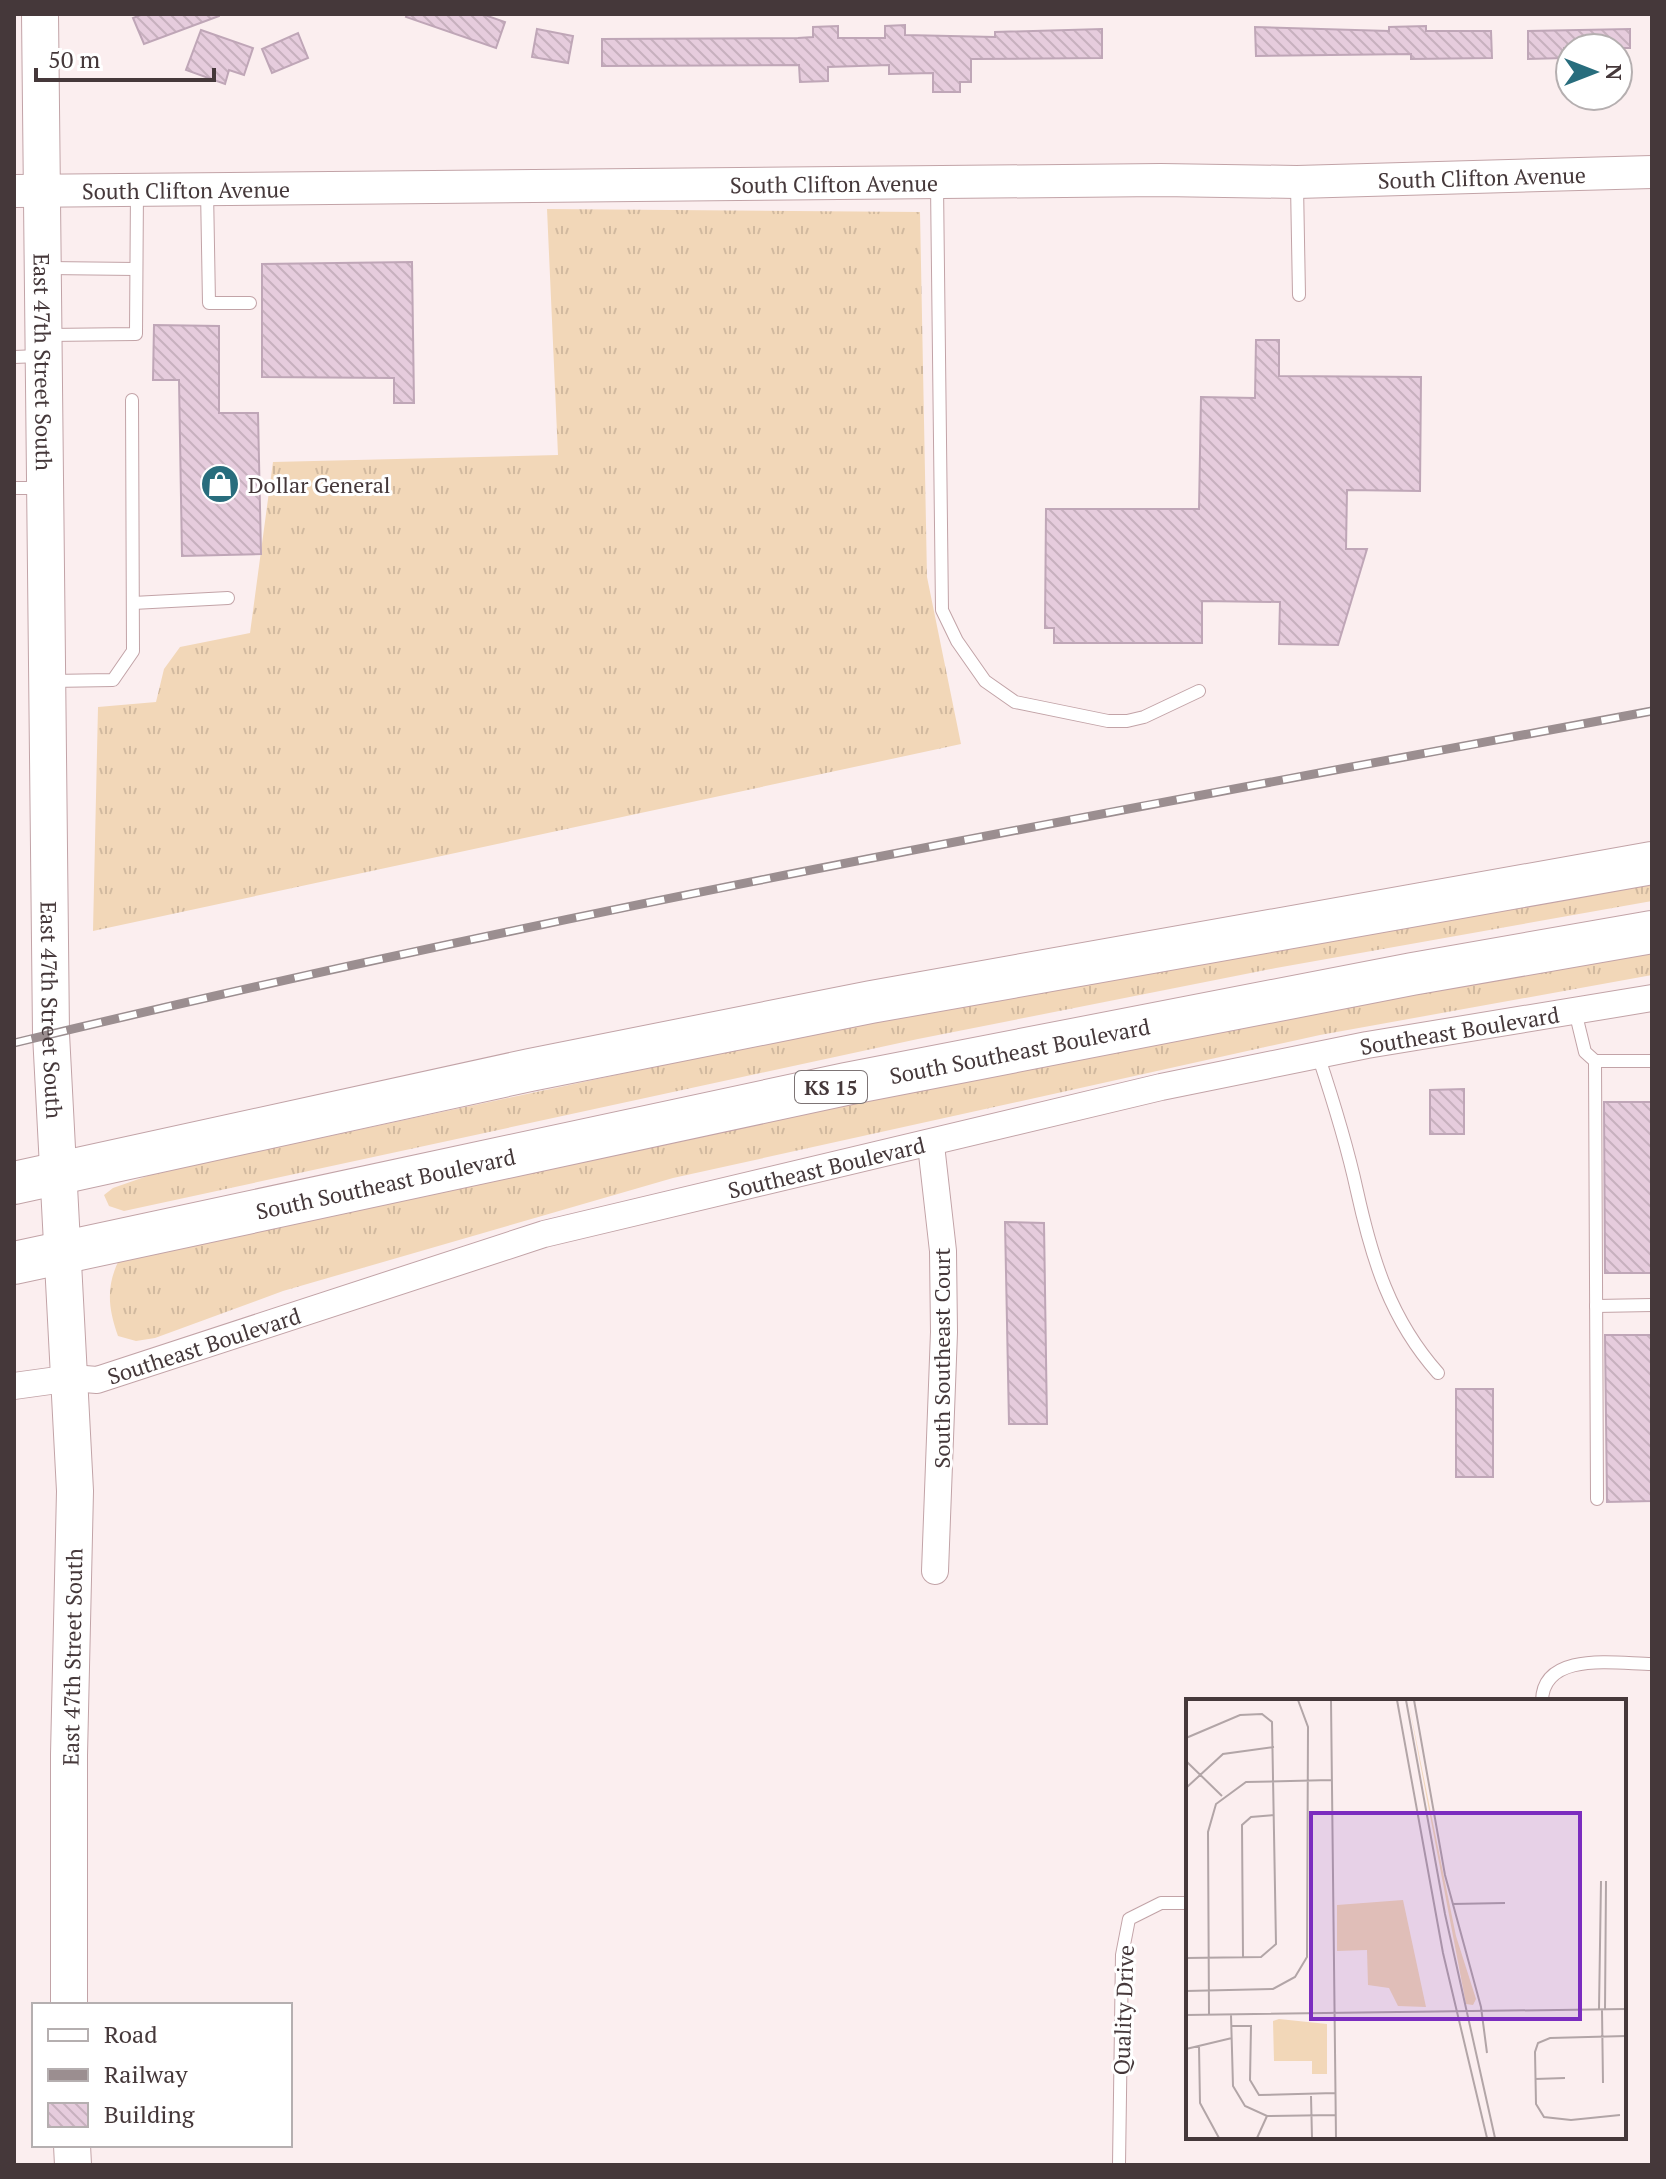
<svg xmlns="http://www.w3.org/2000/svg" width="1666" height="2179" viewBox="0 0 1666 2179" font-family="'PT Serif',serif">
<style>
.grass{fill:url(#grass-tufts)}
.building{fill:url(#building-back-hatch);stroke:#bfa6b7;stroke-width:2}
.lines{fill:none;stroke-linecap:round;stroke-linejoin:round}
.service-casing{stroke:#c2a3a7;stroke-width:14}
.minor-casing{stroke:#c2a3a7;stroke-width:28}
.tertiary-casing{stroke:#c2a3a7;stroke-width:34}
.secondary-casing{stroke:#c2a3a7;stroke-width:38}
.primary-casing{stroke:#c2a3a7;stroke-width:44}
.service{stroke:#fff;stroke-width:12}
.minor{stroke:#fff;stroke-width:26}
.tertiary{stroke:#fff;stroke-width:32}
.secondary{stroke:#fff;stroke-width:36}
.primary{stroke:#fff;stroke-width:42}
.rail-casing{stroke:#9b8e90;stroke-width:9}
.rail{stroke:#fff;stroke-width:6;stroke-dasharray:18;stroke-linecap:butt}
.labels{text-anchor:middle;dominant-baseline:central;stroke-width:6;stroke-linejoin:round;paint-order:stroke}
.shield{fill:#fff;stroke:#7d7475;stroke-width:2}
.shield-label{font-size:20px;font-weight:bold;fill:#45383a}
.street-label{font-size:22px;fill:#45383a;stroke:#fff}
.poi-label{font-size:22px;fill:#45383a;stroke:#fff;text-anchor:start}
.inset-road{fill:none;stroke:#b2a5a7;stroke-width:2}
.view{fill:#7b2cbf;fill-opacity:0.15;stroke:#7b2cbf;stroke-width:4}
.inset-edge{fill:none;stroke:#45383a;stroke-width:4}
</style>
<defs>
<pattern id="grass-tufts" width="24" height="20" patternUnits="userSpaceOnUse" patternTransform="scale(2)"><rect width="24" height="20" fill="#f2d7b8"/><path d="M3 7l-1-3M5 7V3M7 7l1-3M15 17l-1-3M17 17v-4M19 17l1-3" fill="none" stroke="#d1b99f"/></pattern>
<pattern id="building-back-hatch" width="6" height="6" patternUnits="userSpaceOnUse" patternTransform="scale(2)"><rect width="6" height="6" fill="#e6ccdd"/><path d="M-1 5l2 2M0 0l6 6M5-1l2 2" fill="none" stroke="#c7b0be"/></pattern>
</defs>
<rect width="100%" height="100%" fill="#fbeeef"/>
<g class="grass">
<polygon points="547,209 920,212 927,577 961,744 93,931 98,707 156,702 164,669 180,647 250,633 273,462 558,455"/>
<polygon points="1652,877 1652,901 1276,968 918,1039 124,1211 109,1206 104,1195 113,1188 156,1173 874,1020"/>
<path d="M 1652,947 L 1652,975 L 1320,1035 L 673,1178 L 283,1291 L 155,1338 L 136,1341 L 118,1336 C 108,1308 106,1286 119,1260 L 610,1149 Z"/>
</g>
<g class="building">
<polygon points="143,14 219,14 219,16 144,44 133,18"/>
<polygon points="407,14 482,14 505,22 496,48 406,17"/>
<polygon points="905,25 905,35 995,37 995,32 1102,29 1102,58 971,59 971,82 960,82 960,92 933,92 933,73 889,74 889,65 828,67 828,81 800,82 799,65 602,66 602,39 798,38 813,37 813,27 838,26 838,38 885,38 885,26"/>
<polygon points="1426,26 1426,31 1491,31 1492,58 1411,59 1411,54 1256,56 1255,27 1389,31 1389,27"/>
<polygon points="537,29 573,36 568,63 532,57"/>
<polygon points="1630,29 1630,48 1564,48 1564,58 1528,59 1528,31"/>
<polygon points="201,30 253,48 244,75 229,70 225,84 186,70"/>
<polygon points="298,33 308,58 272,73 262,49"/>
<polygon points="412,262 414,403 394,403 394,378 262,377 262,264"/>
<polygon points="154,325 219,326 219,413 258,413 261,554 182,556 179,380 153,380"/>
<polygon points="1256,340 1279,340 1279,376 1421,377 1420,491 1347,490 1346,549 1367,549 1338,645 1279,644 1280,602 1202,601 1202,643 1054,643 1054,628 1045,628 1046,509 1199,509 1201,397 1255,398"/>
<polygon points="1464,1089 1464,1134 1430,1134 1430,1090"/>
<polygon points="1604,1102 1652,1102 1652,1273 1605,1273"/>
<polygon points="1005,1222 1044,1223 1047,1424 1009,1424"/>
<polygon points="1605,1335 1652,1335 1652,1501 1607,1502"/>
<rect x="1456" y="1389" width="37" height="88"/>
</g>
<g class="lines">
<defs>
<g id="service">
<polyline points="937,185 942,610 957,641 985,681 1015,702 1108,721 1127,721 1144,717 1199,691"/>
<polyline points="1297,185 1299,295"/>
<polyline points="207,190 209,303 250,303"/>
<polyline points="48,268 136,269"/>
<polyline points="47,335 136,334 137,190"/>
<polyline points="14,357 39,356"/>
<polyline points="14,488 43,488"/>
<polyline points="133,603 228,598"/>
<polyline points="51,681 113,680 133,651 132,400"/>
<polyline points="1575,1011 1585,1052 1595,1061 1652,1061"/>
<path d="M 1318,1055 C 1333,1100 1347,1145 1357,1191 C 1372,1259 1390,1319 1438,1373"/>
<polyline points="1595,1061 1597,1499"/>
<polyline points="1596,1306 1652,1305"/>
<path d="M 1542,1701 C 1543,1650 1618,1664 1652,1664"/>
<polyline points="1119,2165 1122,1955 1129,1919 1161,1903 1188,1903"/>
</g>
<g id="minor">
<polyline points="931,1145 943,1251 944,1332 935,1571"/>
<path id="s1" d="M 14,1386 L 72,1378 L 97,1380 L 544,1234 L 1161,1087 L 1367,1045 L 1652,998"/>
</g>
<g id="tertiary">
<path id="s2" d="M 14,191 L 1161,180 L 1297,182 L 1652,172"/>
</g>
<g id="secondary">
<path id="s3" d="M 40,14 L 51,1034 L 75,1491 L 69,1755 L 69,2005"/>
<polyline points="72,2145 73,2165"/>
</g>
<g id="primary">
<polyline points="14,1183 530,1070 871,1002 1652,863"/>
<path id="s4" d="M 14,1263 L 846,1084 L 1412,974 L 1652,932"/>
</g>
</defs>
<use href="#service" class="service-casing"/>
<use href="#minor" class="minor-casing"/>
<use href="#tertiary" class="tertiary-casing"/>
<use href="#secondary" class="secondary-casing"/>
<use href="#primary" class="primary-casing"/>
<use href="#service" class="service"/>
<use href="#minor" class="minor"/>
<use href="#tertiary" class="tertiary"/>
<use href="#secondary" class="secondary"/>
<use href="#primary" class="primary"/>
<defs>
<path id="rail" d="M 14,1043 C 555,912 1105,813 1652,711"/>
</defs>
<use href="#rail" class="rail-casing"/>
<use href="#rail" class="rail"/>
</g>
<defs>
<symbol id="shop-disc" viewBox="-11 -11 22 22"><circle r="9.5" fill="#286d7d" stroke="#fff"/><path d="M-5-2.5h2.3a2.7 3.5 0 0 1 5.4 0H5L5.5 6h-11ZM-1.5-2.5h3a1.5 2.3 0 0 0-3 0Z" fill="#fff"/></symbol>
</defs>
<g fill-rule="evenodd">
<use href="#shop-disc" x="198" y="462" width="44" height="44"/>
</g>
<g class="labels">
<rect class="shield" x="795" y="1071" width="72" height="32" rx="6"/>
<g class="shield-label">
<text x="831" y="1087">KS 15</text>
</g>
<g class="street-label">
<text stroke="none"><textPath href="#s2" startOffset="1468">South Clifton Avenue</textPath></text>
<text stroke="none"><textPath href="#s2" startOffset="820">South Clifton Avenue</textPath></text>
<text stroke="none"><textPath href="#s2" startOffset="172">South Clifton Avenue</textPath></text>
<text stroke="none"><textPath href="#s3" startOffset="348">East 47th Street South</textPath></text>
<text stroke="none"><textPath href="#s3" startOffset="996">East 47th Street South</textPath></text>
<text stroke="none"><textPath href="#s1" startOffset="1492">Southeast Boulevard</textPath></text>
<text stroke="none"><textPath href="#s4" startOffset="1028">South Southeast Boulevard</textPath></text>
<text stroke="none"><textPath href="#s1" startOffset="844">Southeast Boulevard</textPath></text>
<text stroke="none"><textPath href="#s4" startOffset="380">South Southeast Boulevard</textPath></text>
<text stroke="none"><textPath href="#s1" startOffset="196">Southeast Boulevard</textPath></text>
<text transform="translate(941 1358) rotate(-90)">South Southeast Court</text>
<text transform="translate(72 1657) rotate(-89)">East 47th Street South</text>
<text transform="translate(1123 2010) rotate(-88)">Quality Drive</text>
</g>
<g class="poi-label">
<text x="248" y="484">Dollar General</text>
</g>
</g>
<g transform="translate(1186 1699)">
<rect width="440" height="440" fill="#fbeeef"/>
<path d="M 222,1 L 270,237 L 290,300 L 287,306 L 280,305 ZM 217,201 L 240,308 L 212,307 L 203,289 L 182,286 L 181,251 L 151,252 L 151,206 ZM 93,320 L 141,325 L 141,375 L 126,375 L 126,362 L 88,362 L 87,322 Z" fill="#f2d7b8"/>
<path class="inset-road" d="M 145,1 L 150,439M 211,1 L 257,254 L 301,439M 220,1 L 259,215 L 309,439M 228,1 L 259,176 L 295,308 L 301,354M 0,39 L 54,16 L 76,15 L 86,23 L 90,245 L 75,258 L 0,259M 0,62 L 36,97M 0,89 L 37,55 L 88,48M 266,205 L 319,204M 57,258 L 56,126 L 65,118 L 88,116M 0,292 L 87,290 L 109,278 L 121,258 L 122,28 L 112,1M 413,310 L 415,182M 419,310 L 420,182M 416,311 L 417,384M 0,316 L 440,310M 23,316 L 22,133 L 30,105 L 60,83 L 145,81M 45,316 L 47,387 L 59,407 L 81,417 L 150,416M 45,327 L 65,327 L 64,381 L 73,396 L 149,394M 13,347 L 14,404 L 33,439M 0,350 L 46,339M 349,380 L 379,379M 125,397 L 126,439M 434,416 L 385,421 L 358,418 L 350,405 L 349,353 L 352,344 L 364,339 L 440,337M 71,439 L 81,417"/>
<path class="view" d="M 125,114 L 394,114 L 394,320 L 125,320 Z"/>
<rect width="440" height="440" class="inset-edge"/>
</g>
<rect width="1666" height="2179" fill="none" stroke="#45383a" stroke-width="32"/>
<rect x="32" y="2003" width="260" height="144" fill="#ffffff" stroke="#b5afb0" stroke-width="2"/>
<rect x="48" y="2029" width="40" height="12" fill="#ffffff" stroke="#b5afb0" stroke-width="2"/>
<text x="104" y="2043" font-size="24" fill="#45383a">Road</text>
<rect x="48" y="2069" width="40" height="12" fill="#9b8e90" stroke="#b5afb0" stroke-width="2"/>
<text x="104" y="2083" font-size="24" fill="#45383a">Railway</text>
<rect x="48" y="2103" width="40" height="24" fill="url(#building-back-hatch)" stroke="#b5afb0" stroke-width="2"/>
<text x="104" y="2123" font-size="24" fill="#45383a">Building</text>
<g transform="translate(1594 72) rotate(90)"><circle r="38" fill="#ffffff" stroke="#b5afb0" stroke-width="2"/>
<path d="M0-6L14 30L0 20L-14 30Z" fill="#286d7d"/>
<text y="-12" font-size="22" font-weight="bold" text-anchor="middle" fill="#45383a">N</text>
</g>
<path d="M36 68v12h178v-12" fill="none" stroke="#45383a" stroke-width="4"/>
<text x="48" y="68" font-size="24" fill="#45383a" stroke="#ffffff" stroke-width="6" paint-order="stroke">50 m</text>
</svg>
